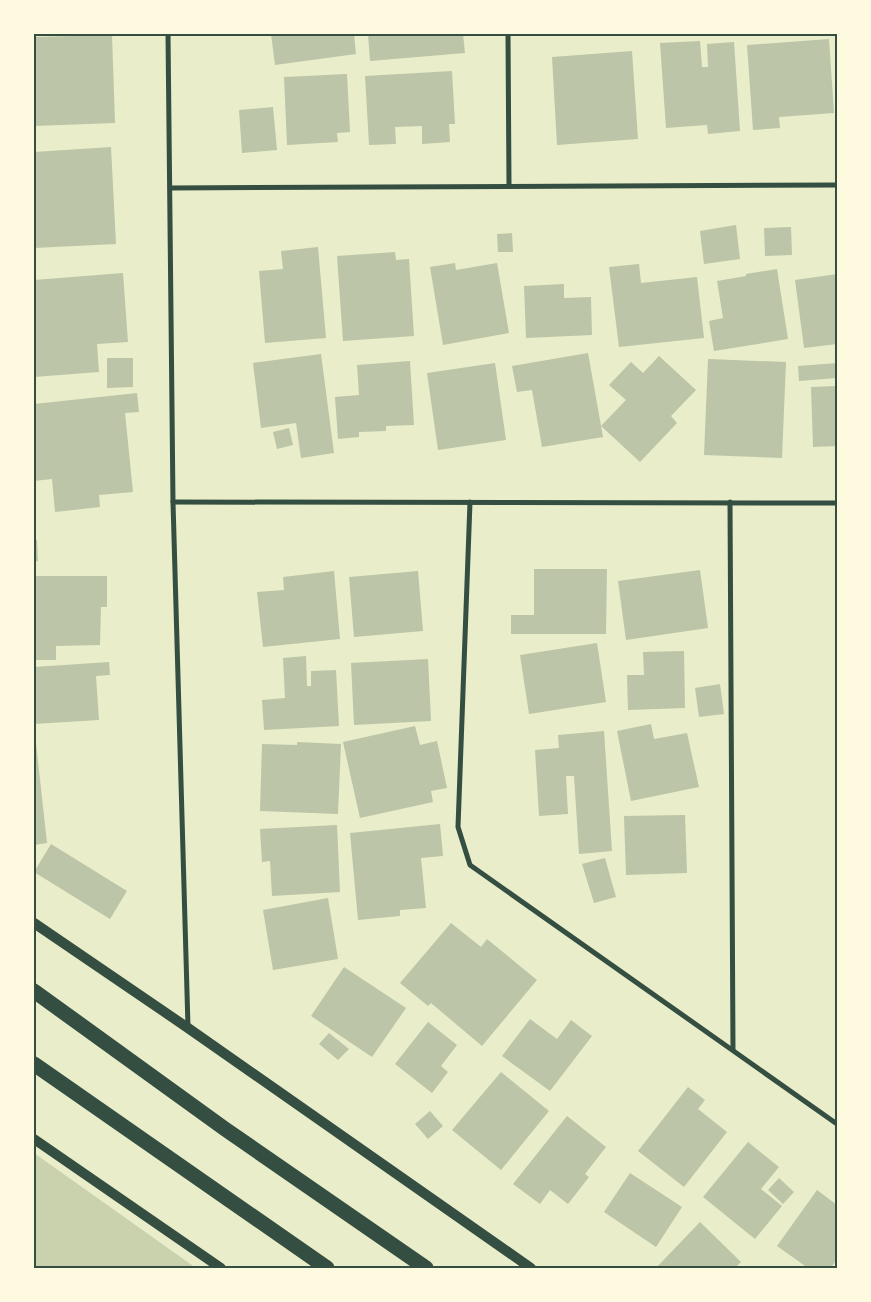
<svg xmlns="http://www.w3.org/2000/svg" width="871" height="1302" viewBox="0 0 871 1302" font-family="Spectral,serif">
<style>
.green{fill:#cad2ad}
.building{fill:#bcc5a7}
.lines{fill:none;stroke-linecap:round;stroke-linejoin:round}
.minor{stroke:#344e41;stroke-width:5}
.secondary{stroke:#344e41;stroke-width:10}
.motorway{stroke:#344e41;stroke-width:15}
.neatline{fill:none;stroke:#344e41;stroke-width:2}
</style>
<rect width="100%" height="100%" fill="#e9edc9"/>
<polygon class="green" points="34,1153 196,1268 34,1268"/>
<g class="building">
<polygon points="271,34 354,34 356,54 275,65"/>
<polygon points="368,34 463,34 465,53 370,61"/>
<polygon points="112,35 115,123 34,126 34,37"/>
<polygon points="829,39 834,113 779,117 780,128 753,130 747,45"/>
<polygon points="700,41 702,67 708,67 707,44 734,42 740,131 708,134 707,125 666,128 660,43"/>
<polygon points="632,51 638,139 557,145 552,57"/>
<polygon points="452,71 455,124 449,124 450,142 422,144 422,126 395,127 396,144 369,145 365,76"/>
<polygon points="347,74 350,132 337,133 338,142 287,145 284,77"/>
<polygon points="273,107 277,150 242,153 239,110"/>
<polygon points="111,147 116,244 34,248 34,152"/>
<polygon points="736,225 740,259 704,264 700,231"/>
<polygon points="791,227 792,255 765,256 764,228"/>
<polygon points="512,233 513,252 498,252 497,234"/>
<polygon points="318,247 326,338 265,343 259,271 283,269 281,251"/>
<polygon points="395,252 396,260 409,259 414,336 343,341 337,256"/>
<polygon points="455,263 456,270 497,263 509,333 443,345 430,267"/>
<polygon points="639,264 641,283 697,277 704,338 619,347 609,267"/>
<polygon points="777,269 788,339 714,351 709,321 723,318 717,281 746,276 746,274"/>
<polygon points="123,273 128,342 97,344 99,372 34,377 34,280"/>
<polygon points="837,274 837,344 804,348 795,280"/>
<polygon points="564,284 564,298 591,297 592,335 526,338 524,286"/>
<polygon points="588,353 603,437 542,447 532,390 517,392 512,366"/>
<polygon points="321,354 334,453 301,458 296,423 261,428 253,363"/>
<polygon points="659,356 696,390 671,416 677,423 640,462 601,426 626,400 609,385 631,362 643,373"/>
<polygon points="107,358 133,358 133,387 107,388"/>
<polygon points="708,359 786,362 782,458 704,455"/>
<polygon points="410,361 414,425 386,426 386,431 359,432 359,437 338,439 335,397 359,395 357,365"/>
<polygon points="495,363 506,440 438,450 427,373"/>
<polygon points="837,363 837,378 799,381 798,366"/>
<polygon points="837,386 837,446 813,447 811,387"/>
<polygon points="137,393 139,412 125,413 133,492 99,495 100,507 55,512 52,479 34,481 34,440 36,439 34,404"/>
<polygon points="289,428 293,445 277,449 273,432"/>
<polygon points="34,540 37,540 38,561 34,562"/>
<polygon points="534,569 607,569 606,634 511,634 511,615 534,615"/>
<polygon points="700,570 708,628 626,640 618,581"/>
<polygon points="334,571 340,639 263,647 257,592 284,590 283,577"/>
<polygon points="418,571 423,631 354,637 349,577"/>
<polygon points="34,576 107,576 107,607 101,607 100,645 56,646 56,660 34,660"/>
<polygon points="597,643 606,702 529,714 520,655"/>
<polygon points="684,651 685,708 628,710 627,675 644,675 643,652"/>
<polygon points="306,656 307,686 311,686 311,671 336,670 339,726 264,730 262,700 285,698 283,658"/>
<polygon points="428,659 431,721 354,725 351,663"/>
<polygon points="109,662 110,675 96,676 99,720 34,724 34,667"/>
<polygon points="720,684 724,714 699,717 695,688"/>
<polygon points="651,724 654,739 687,733 699,787 631,801 617,731"/>
<polygon points="415,726 420,745 437,741 447,788 431,791 433,802 360,818 343,742"/>
<polygon points="604,731 612,851 579,854 574,776 566,776 568,814 539,816 535,750 559,748 558,735"/>
<polygon points="35,734 47,843 34,845 34,735"/>
<polygon points="297,742 341,744 338,814 260,811 262,744 297,745"/>
<polygon points="685,815 687,873 626,875 624,816"/>
<polygon points="440,824 443,856 421,858 426,908 400,910 400,916 358,920 350,833"/>
<polygon points="337,825 340,892 272,896 270,861 262,862 260,829"/>
<polygon points="51,844 127,891 110,919 34,872"/>
<polygon points="605,858 616,897 594,903 582,864"/>
<polygon points="328,898 338,959 273,970 263,910"/>
<polygon points="451,923 481,947 487,939 537,980 482,1046 431,1003 428,1006 400,983"/>
<polygon points="344,967 406,1008 372,1057 311,1016"/>
<polygon points="530,1019 557,1039 571,1020 592,1036 550,1091 502,1056"/>
<polygon points="428,1022 457,1045 441,1066 448,1072 432,1093 395,1064"/>
<polygon points="329,1033 349,1049 338,1060 319,1044"/>
<polygon points="501,1072 549,1111 501,1170 452,1130"/>
<polygon points="688,1087 705,1100 698,1109 727,1132 684,1187 638,1151"/>
<polygon points="430,1111 443,1126 428,1139 415,1124"/>
<polygon points="567,1116 606,1147 585,1174 589,1177 568,1204 550,1190 540,1204 513,1184"/>
<polygon points="748,1142 779,1167 761,1189 782,1206 755,1239 703,1197"/>
<polygon points="630,1173 682,1207 656,1247 604,1212"/>
<polygon points="779,1178 794,1192 783,1204 768,1190"/>
<polygon points="817,1190 837,1205 837,1259 831,1268 808,1268 777,1246"/>
<polygon points="700,1222 741,1262 735,1268 659,1268 657,1267"/>
</g>
<g class="lines">
<g class="minor">
<polyline points="168,34 173,502 188,1027"/>
<polyline points="508,34 509,186"/>
<polyline points="170,188 837,185"/>
<polyline points="173,502 837,503"/>
<polyline points="470,502 458,827 470,865 837,1124"/>
<polyline points="730,502 733,1050"/>
</g>
<g class="secondary">
<polyline points="34,923 188,1028 531,1268"/>
<polyline points="34,1139 221,1268"/>
</g>
<g class="motorway">
<polyline points="34,991 225,1129 426,1268"/>
<polyline points="34,1064 327,1268"/>
</g>
</g>
<rect width="871" height="1302" fill="none" stroke="#fefae0" stroke-width="70"/>
<rect x="35" y="35" width="801" height="1232" class="neatline"/>
</svg>
